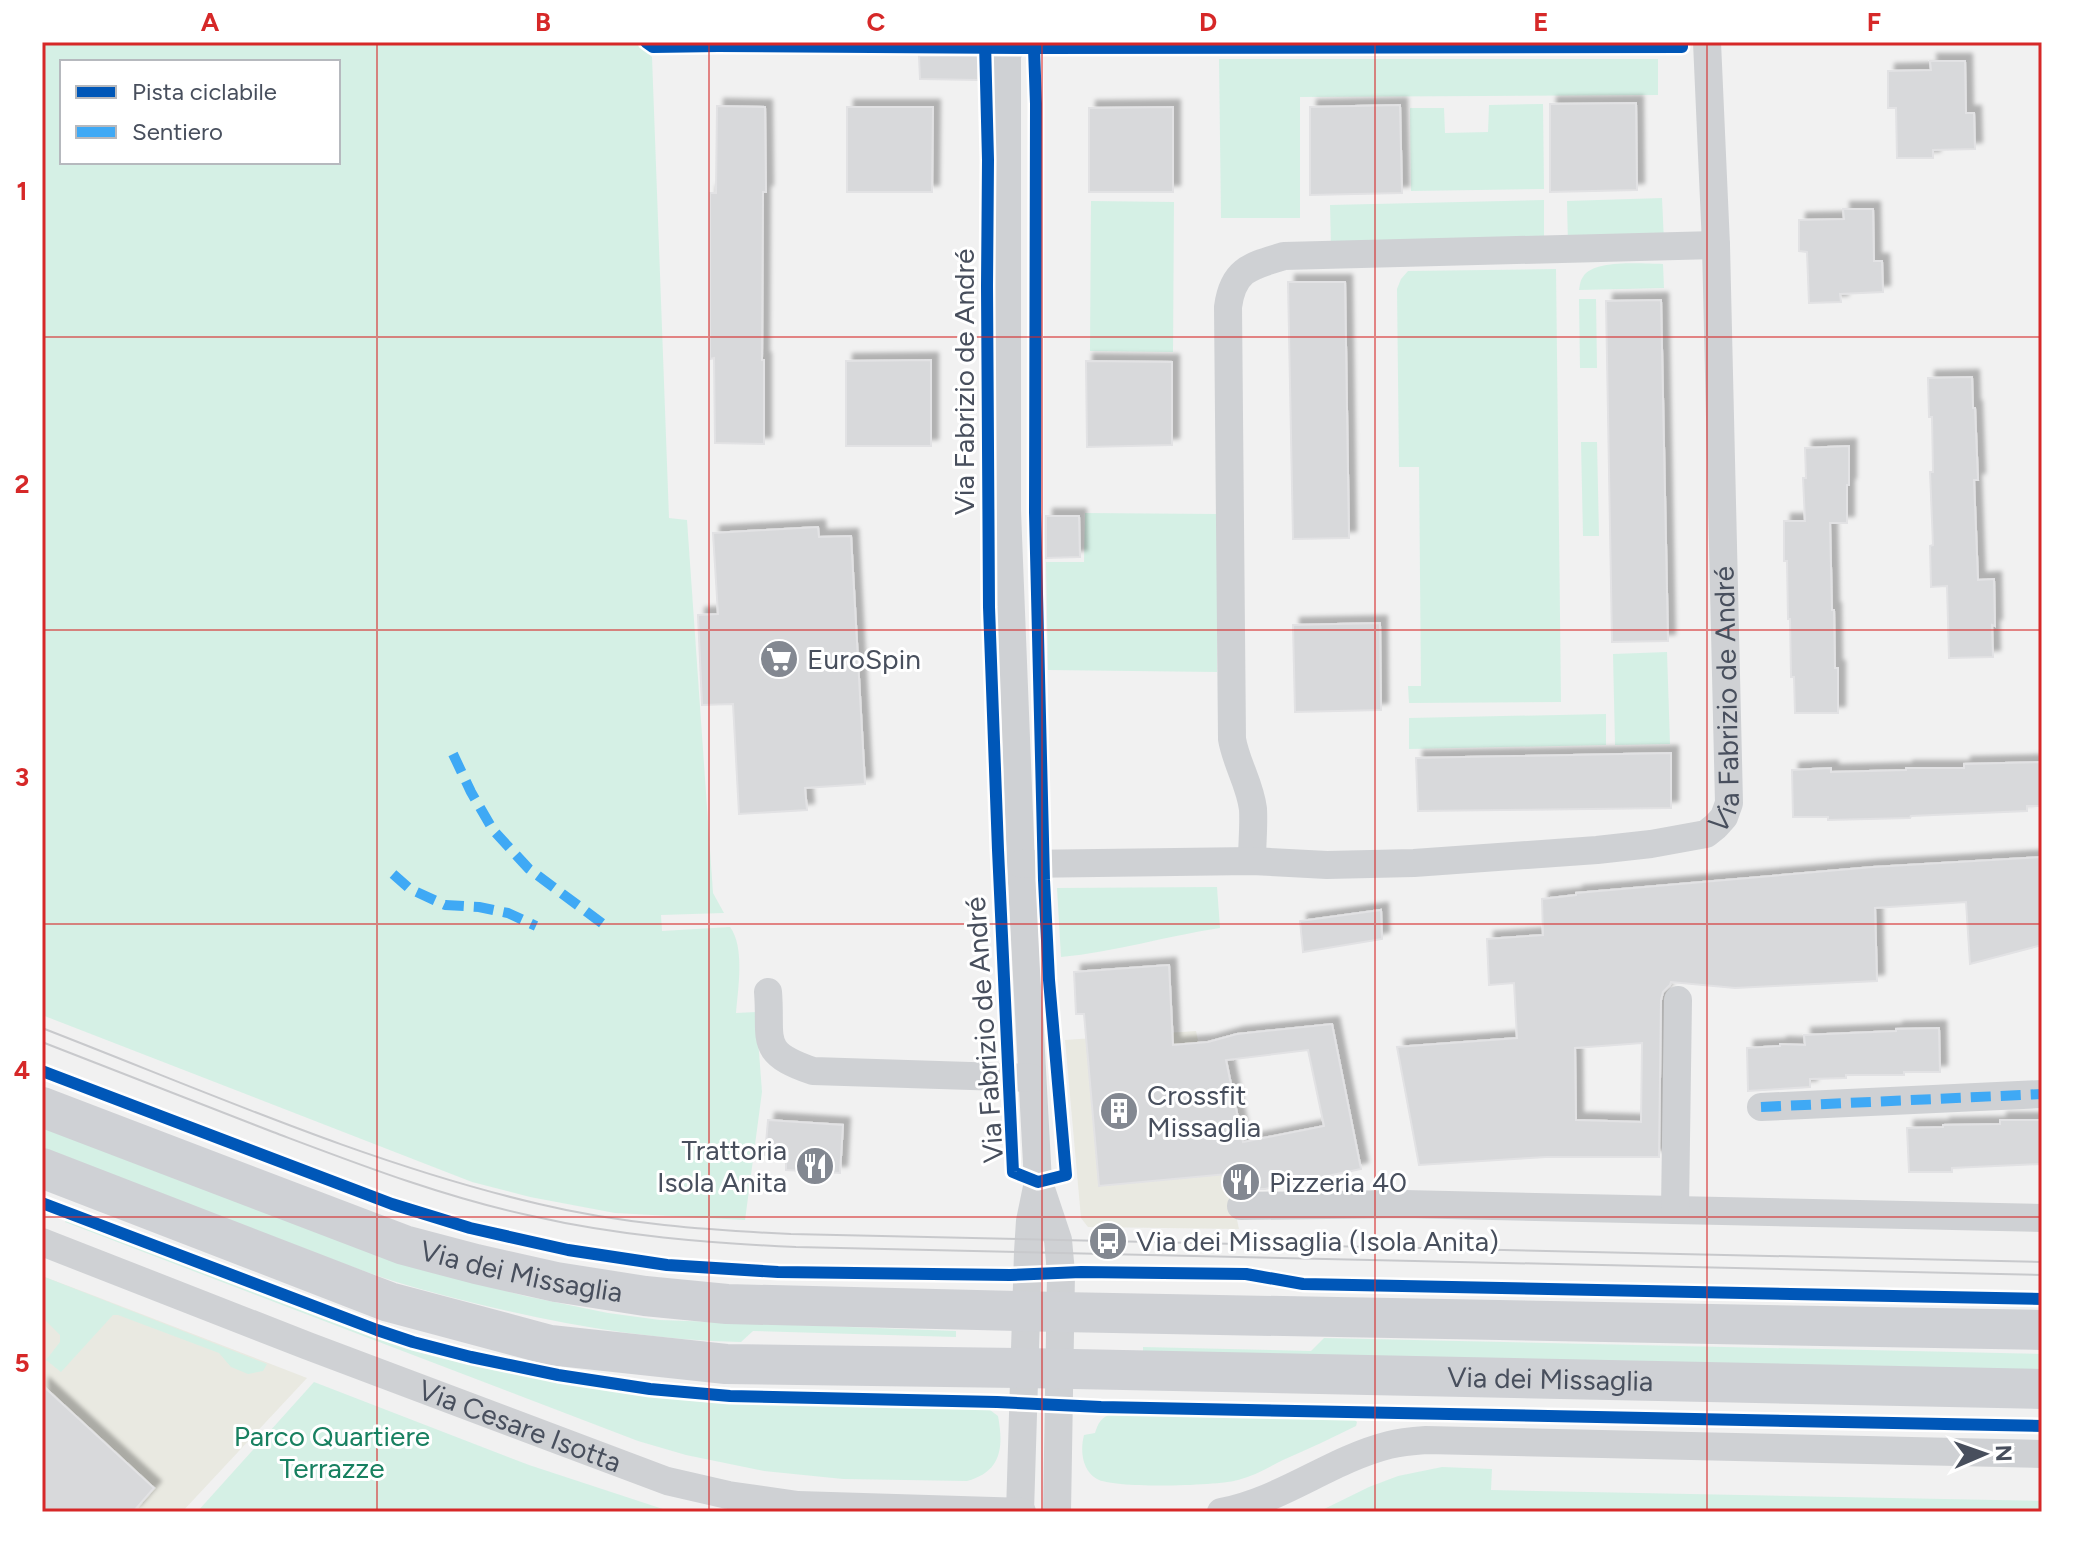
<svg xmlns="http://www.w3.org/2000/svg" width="2084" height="1554" viewBox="0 0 2084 1554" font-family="Figtree,sans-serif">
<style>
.commercial{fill:#e9e9e1}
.green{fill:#d5f0e5;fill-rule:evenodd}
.building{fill:#d8d9db;stroke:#e2e2e4;stroke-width:2;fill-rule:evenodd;filter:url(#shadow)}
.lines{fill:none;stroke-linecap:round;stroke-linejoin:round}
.street{stroke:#cfd1d4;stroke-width:28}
.secondary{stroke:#cfd1d5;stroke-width:40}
.tram{stroke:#c8c9cc;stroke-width:2}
.quiet{stroke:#3fa9f5;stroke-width:10;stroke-dasharray:20 10;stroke-linecap:butt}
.cycleway-casing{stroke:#fff;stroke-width:17}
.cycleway{stroke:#0057b8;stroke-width:12}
.grid{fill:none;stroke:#d62828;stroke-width:2;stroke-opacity:0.55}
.labels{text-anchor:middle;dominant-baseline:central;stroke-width:6;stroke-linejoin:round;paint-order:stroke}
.street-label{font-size:28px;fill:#484f5d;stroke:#fff}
.poi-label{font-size:28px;fill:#484f5d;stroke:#fff;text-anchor:start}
.park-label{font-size:28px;fill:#178060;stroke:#fff}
.neatline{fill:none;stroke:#d62828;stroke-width:3}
.grid-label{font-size:26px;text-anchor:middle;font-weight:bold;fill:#d62828}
</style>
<defs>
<filter id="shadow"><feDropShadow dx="7" dy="-7" stdDeviation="2" flood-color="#0004"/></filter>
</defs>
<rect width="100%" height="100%" fill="#f1f1f1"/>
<g class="commercial">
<polygon points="1196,1031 1239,1229 1088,1227 1081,1218 1065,1040"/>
<polygon points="42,1276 87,1293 307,1378 182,1512 42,1512"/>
</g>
<g class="green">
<path d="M 42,42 L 637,42 L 652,57 L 669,518 L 687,520 L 713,893 L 724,913 L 661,915 L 662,931 L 730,927 C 745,947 738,988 736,1013 L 756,1012 L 762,1092 L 745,1220 L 615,1213 L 530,1197 L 472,1182 L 42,1015 ZM 62,62 L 338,62 L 338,162 L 62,162 Z"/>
<polygon points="1219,59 1658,59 1658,95 1300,97 1300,218 1221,218"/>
<polygon points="1543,104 1544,189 1411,191 1410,108 1444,108 1445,133 1488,132 1489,105"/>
<polygon points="1662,198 1664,242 1568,245 1567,201"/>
<polygon points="1544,200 1544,244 1331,248 1330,205"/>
<polygon points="1091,201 1174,202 1173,352 1090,351"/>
<path d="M 1663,264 L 1664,288 L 1579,290 C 1580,285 1580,281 1583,277 C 1593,259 1644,264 1663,264 Z"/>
<polygon points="1556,269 1561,702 1409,703 1408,686 1421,686 1419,467 1399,467 1397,289 1401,279 1408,271"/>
<polygon points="1579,299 1596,299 1597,368 1580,368"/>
<polygon points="1581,442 1597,442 1599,536 1583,536"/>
<polygon points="1085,513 1217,514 1217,672 1048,670 1046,562 1084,562"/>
<polygon points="1667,652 1670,744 1615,745 1613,654"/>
<polygon points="1606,714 1606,745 1409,749 1409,718"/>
<path d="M 1217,887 L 1220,928 C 1167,936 1114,952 1061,957 L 1057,888 Z"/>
<path d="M 42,1127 L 426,1270 L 525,1296 L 608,1313 L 660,1320 L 956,1331 L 956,1337 L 753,1331 L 741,1342 C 634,1340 527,1318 424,1290 C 371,1276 320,1254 269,1235 C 193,1206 118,1177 42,1147 Z"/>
<path d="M 67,1219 L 340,1323 L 416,1348 L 470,1361 L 557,1379 L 650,1393 L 729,1400 L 979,1407 L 990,1410 L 998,1416 C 1004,1448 1001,1472 967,1481 L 843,1479 L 764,1471 L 686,1455 L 638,1441 L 65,1222 Z"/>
<polygon points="42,1276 267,1364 263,1371 248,1374 231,1367 219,1353 118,1315 113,1315 61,1372 46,1360 60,1342 60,1335 42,1317"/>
<polygon points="1324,1338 2042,1354 2042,1373 1143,1353 1143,1347 1311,1351"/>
<polygon points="314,1382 529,1465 672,1512 197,1512"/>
<path d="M 1112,1414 L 1346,1418 L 1354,1419 L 1357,1422 L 1356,1426 C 1332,1438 1308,1449 1283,1460 C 1269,1467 1254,1476 1238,1480 C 1217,1486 1114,1489 1097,1479 C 1082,1470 1080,1451 1084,1435 L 1095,1433 C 1098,1423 1101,1417 1112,1414 Z"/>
<polygon points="1442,1467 1492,1469 1491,1490 2042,1501 2042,1512 1318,1512 1369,1487 1398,1476"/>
</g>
<g class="building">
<polygon points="919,56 979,56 978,80 920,79"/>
<polygon points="1930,61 1965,61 1966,113 1974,113 1975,149 1933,150 1933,158 1897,158 1896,108 1888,108 1888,71 1931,70"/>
<polygon points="1636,103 1637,190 1550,192 1550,104"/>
<polygon points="1400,105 1402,193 1310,195 1310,107"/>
<polygon points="717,106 765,107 766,192 763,192 762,360 764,360 764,444 715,443 714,358 710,359 710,193 716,193"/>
<polygon points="847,107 933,107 932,192 847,192"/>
<polygon points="1173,107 1173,192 1089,192 1089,108"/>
<polygon points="1843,209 1873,209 1874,261 1882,261 1883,292 1840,294 1841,302 1809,303 1807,252 1799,251 1799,220 1844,219"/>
<polygon points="1288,282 1345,282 1349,538 1293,539"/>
<polygon points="1661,300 1668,641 1612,642 1606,301"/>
<polygon points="931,360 931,446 846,446 846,361"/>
<polygon points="1086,361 1172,362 1172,445 1087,447"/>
<polygon points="1972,377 1973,408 1975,408 1978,480 1974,480 1978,580 1994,579 1995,626 1992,625 1993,657 1949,658 1947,586 1931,587 1930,546 1933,545 1930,472 1933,472 1932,417 1929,417 1928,378"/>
<polygon points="1849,446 1849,485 1847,485 1847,523 1830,523 1832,610 1834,610 1835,668 1838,668 1838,713 1795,713 1794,677 1791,677 1790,619 1788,619 1787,561 1784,561 1784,521 1805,521 1803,478 1806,478 1805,448"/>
<polygon points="1046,516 1079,516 1080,557 1046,558"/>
<polygon points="818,527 819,537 851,536 865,784 805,788 807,810 739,814 733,704 702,705 698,615 718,614 713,533"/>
<polygon points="1380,623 1381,710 1295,712 1293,625"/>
<polygon points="1671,753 1671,808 1418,811 1416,758"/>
<polygon points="2042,762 2042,806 2027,806 2027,811 1911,816 1910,818 1828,820 1828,817 1793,817 1792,770 1831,768 1831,772 1906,770 1906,768 1964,768 1964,764"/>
<path d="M 2042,857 L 2042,945 L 1970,964 L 1966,902 L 1875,908 L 1877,981 L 1735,988 L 1671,982 L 1670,985 L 1663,992 L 1661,1000 L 1659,1157 L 1546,1157 L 1419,1165 L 1397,1047 L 1517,1038 L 1514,983 L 1489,985 L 1487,939 L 1543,935 L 1542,899 L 1576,895 L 1576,893 L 1873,867 ZM 1642,1043 L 1641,1122 L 1576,1120 L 1575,1048 Z"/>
<polygon points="1381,910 1382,939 1303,952 1300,921"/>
<path d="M 1169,965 L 1173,1045 L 1208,1042 L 1237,1034 L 1332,1024 L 1361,1169 L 1265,1189 L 1241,1189 L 1231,1193 L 1227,1174 L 1099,1186 L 1084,1014 L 1076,1014 L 1074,972 ZM 1308,1050 L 1324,1126 L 1243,1142 L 1226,1060 Z"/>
<polygon points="1939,1028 1940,1072 1904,1072 1904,1075 1846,1075 1846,1078 1810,1079 1810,1087 1748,1091 1747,1048 1780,1046 1780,1044 1805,1045 1804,1035 1896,1031 1896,1029"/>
<polygon points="768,1120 843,1125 840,1173 786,1170 786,1158 765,1155"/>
<polygon points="2000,1120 2042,1120 2042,1164 1952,1168 1952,1172 1909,1172 1907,1128 1943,1127 1943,1125 2000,1124"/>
<polygon points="42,1385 154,1488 133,1512 42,1512"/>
</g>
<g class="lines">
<g class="street">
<polyline points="1013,42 1007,55 1007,511 1021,864 1038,1182 1030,1221 1028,1252 1020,1512"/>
<path d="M 1252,861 C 1252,844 1254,826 1253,809 C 1250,784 1236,763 1232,739 L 1228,307 C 1233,269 1251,266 1284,256 L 1716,245"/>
<path id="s1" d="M 1021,864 L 1252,861 L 1327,865 L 1414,863 L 1597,850 L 1651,844 L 1706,834 L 1716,826 L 1724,817 L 1729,803 L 1716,245 L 1707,42"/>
<path d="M 768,992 C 772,1040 757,1052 813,1071 L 1032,1078"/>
<polyline points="1761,1107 2042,1094"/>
<polyline points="1039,1183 1058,1240 1061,1273 1057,1512"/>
<polyline points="1241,1206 1404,1204 2042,1218"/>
<polyline points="1675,1210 1678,1000"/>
<path id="s2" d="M 42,1242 L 308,1346 L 667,1481 L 728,1495 L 798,1505 L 1022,1512"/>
<path d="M 1221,1512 C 1281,1501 1330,1460 1389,1445 C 1401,1442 1413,1441 1426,1440 L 2042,1454"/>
</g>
<g class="secondary">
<path id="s3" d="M 42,1107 L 404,1245 L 476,1264 L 556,1282 L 645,1296 L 727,1304 L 1060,1312 L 2042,1330"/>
<path id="s4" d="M 42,1168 L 389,1302 L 550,1345 L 726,1364 L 1024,1368 L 2042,1389"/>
</g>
<g class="tram">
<path d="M 42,1028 C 205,1091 368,1164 539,1204 C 622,1224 706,1230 791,1234 L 2042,1262"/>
<path d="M 42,1042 C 119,1072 196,1102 273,1132 C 358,1164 443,1197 532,1216 C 619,1236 707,1243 796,1247 L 2042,1275"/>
</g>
<g class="quiet">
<polyline points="453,754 471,792 493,830 529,869 603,924"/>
<polyline points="393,874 410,889 445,905 479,907 508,913 536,926"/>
<polyline points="1761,1107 2042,1094"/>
</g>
<defs>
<g id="cycleway">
<polyline points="646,42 653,47 718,46 1034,48"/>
<polyline points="985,42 988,160 987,286 989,607 998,850 1013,1172 1038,1182 1066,1175 1049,980 1044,880 1035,512 1036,104 1034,48 1682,47 1682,42"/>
<polyline points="42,1071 392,1204 470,1228 568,1250 667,1265 778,1272 1010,1275 1081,1272 1246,1274 1303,1284 2042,1299"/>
<polyline points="42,1203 377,1330 413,1342 471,1357 558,1375 650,1389 730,1396 997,1402 1101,1407 2042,1426"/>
</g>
</defs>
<use href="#cycleway" class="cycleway-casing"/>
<use href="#cycleway" class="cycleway"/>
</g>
<path class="grid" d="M 377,42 L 377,1512M 709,42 L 709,1512M 1042,42 L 1042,1512M 1375,42 L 1375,1512M 1707,42 L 1707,1512M 42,337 L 2042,337M 42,630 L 2042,630M 42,924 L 2042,924M 42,1217 L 2042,1217"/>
<defs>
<symbol id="supermarket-disc" viewBox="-11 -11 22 22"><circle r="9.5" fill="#838891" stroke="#fff"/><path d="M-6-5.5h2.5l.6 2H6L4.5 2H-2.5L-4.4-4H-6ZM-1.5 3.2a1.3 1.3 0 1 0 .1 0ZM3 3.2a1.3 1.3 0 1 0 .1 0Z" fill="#fff"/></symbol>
<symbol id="building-disc" viewBox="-11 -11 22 22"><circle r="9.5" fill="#838891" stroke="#fff"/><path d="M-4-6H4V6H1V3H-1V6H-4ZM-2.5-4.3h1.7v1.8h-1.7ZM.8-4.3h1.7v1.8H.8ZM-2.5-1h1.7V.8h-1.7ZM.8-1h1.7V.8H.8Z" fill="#fff"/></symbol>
<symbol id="restaurant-disc" viewBox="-11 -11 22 22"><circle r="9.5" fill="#838891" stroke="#fff"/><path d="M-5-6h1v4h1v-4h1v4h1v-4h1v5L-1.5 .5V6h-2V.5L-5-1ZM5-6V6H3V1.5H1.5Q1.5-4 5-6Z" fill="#fff"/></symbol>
<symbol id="bus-disc" viewBox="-11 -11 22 22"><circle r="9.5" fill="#838891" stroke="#fff"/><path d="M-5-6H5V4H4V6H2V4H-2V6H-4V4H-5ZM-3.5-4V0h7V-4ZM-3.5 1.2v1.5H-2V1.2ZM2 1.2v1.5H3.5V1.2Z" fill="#fff"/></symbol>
</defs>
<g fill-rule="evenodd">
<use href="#supermarket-disc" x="757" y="637" width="44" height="44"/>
<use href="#building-disc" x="1097" y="1089" width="44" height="44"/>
<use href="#restaurant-disc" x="793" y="1144" width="44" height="44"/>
<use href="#restaurant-disc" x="1219" y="1160" width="44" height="44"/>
<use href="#bus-disc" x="1086" y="1219" width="44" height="44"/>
</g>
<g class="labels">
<g class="street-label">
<text transform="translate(964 382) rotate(-90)">Via Fabrizio de André</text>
<text stroke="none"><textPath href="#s1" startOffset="830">Via Fabrizio de André</textPath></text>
<text transform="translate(984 1030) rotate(-94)">Via Fabrizio de André</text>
<text stroke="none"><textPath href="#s3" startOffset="508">Via dei Missaglia</textPath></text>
<text stroke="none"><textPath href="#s4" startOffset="1540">Via dei Missaglia</textPath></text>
<text stroke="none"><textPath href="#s2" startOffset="512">Via Cesare Isotta</textPath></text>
</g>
<g class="poi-label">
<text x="807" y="659">EuroSpin</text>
<text x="1147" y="1095">Crossfit<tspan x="1147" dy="32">Missaglia</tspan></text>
<text x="787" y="1150" text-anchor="end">Trattoria<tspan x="787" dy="32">Isola Anita</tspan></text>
<text x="1269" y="1182">Pizzeria 40</text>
<text x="1136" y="1241">Via dei Missaglia (Isola Anita)</text>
</g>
<g class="park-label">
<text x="332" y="1436">Parco Quartiere<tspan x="332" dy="32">Terrazze</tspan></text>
</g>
</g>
<rect width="2084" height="1554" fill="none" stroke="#ffffff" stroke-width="88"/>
<rect x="60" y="60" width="280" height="104" fill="#ffffff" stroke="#b6b9be" stroke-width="2"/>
<rect x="76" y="86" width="40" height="12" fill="#0057b8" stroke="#b6b9be" stroke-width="2"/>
<text x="132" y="100" font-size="24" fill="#484f5d">Pista ciclabile</text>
<rect x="76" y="126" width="40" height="12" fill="#3fa9f5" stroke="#b6b9be" stroke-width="2"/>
<text x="132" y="140" font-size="24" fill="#484f5d">Sentiero</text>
<g transform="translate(1984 1454) rotate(88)" stroke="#ffffff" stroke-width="6" paint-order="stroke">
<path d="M0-6L14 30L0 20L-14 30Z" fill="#484f5d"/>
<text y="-12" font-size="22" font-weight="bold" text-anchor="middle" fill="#484f5d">N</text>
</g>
<rect x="44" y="44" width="1996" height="1466" class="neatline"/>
<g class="grid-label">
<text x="210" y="31">A</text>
<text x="543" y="31">B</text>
<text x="876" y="31">C</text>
<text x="1208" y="31">D</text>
<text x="1541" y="31">E</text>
<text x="1874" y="31">F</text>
<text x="22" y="200">1</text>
<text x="22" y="493">2</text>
<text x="22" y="786">3</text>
<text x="22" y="1079">4</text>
<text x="22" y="1372">5</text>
</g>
</svg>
